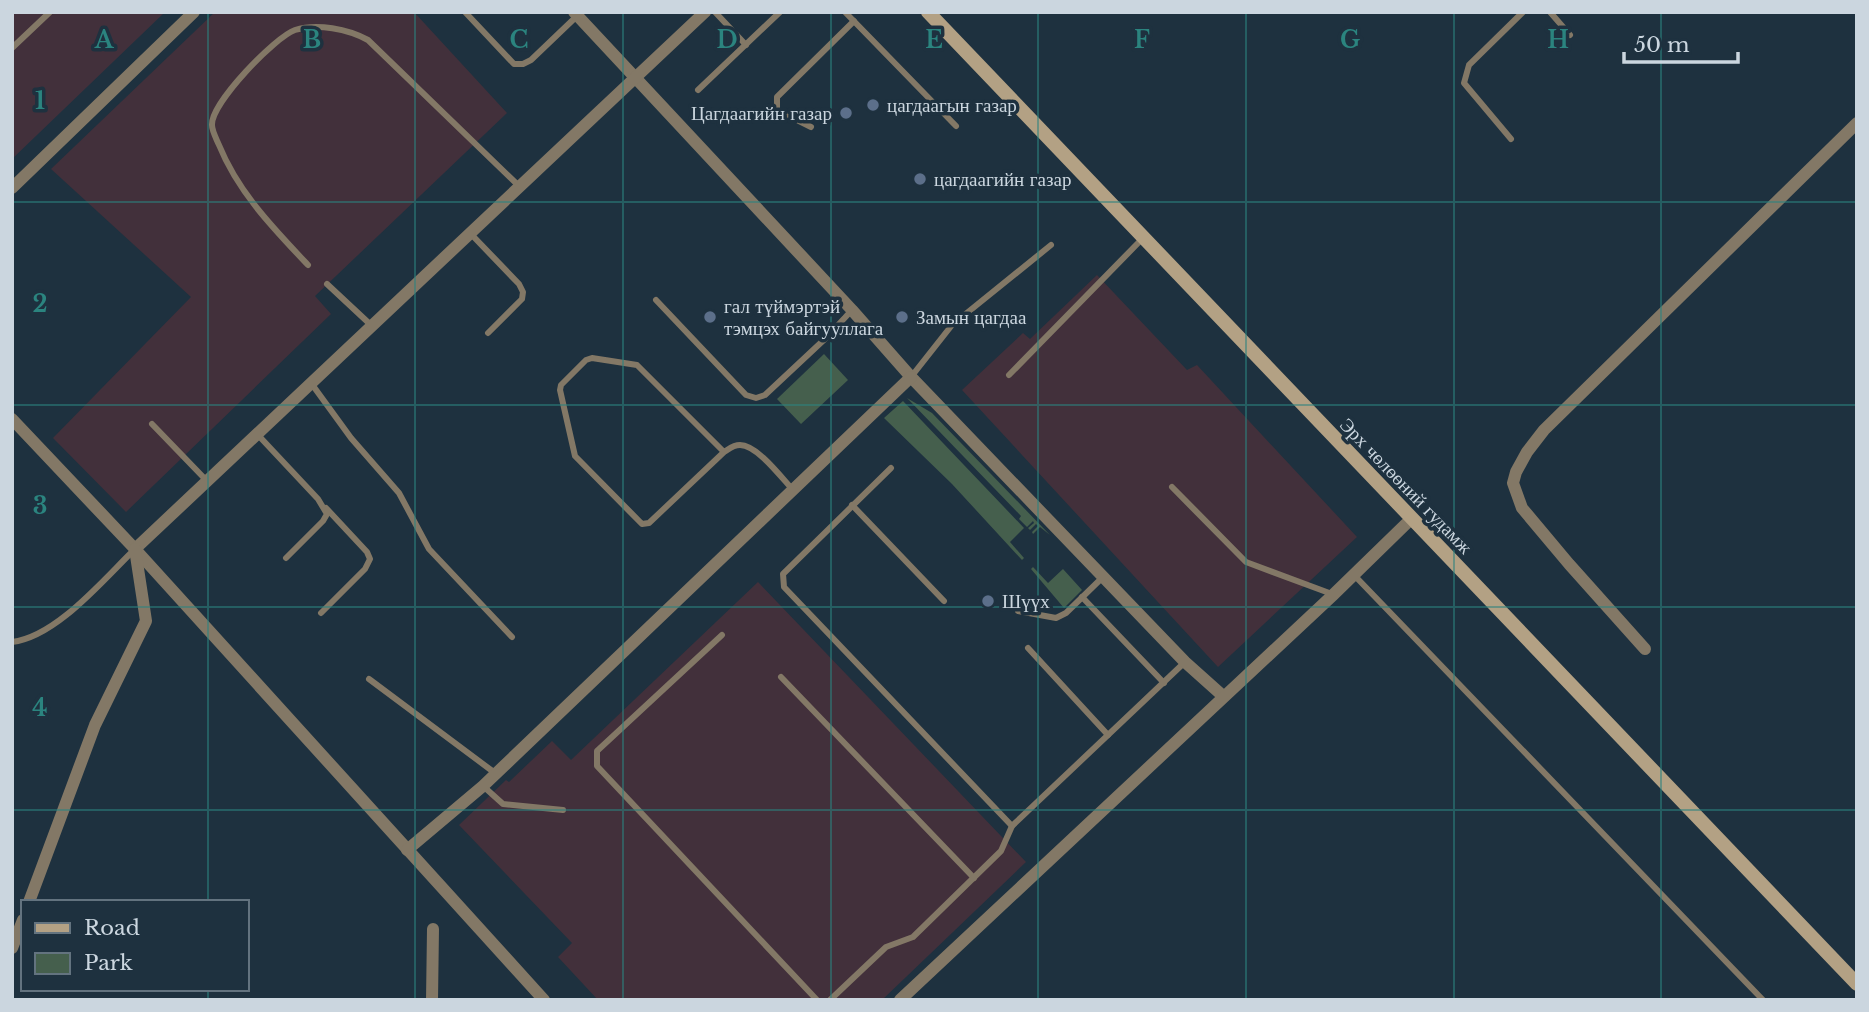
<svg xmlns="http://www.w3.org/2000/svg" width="1869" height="1012" viewBox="0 0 1869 1012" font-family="'Libre Baskerville',serif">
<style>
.industrial{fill:#42303b}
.green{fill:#455f4d}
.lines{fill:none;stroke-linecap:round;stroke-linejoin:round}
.service{stroke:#837866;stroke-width:6}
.minor{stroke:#837866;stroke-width:12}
.secondary{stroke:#b3a184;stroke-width:14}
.grid{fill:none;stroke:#2b847f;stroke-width:2;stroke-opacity:0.55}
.service-dot{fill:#5c6f8a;stroke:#1e313f;stroke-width:2.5}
.labels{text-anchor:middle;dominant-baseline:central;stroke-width:7;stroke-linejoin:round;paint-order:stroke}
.poi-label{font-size:19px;fill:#cbd6df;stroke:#1e313f;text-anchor:start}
.street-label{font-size:19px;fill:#cbd6df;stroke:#1e313f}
.grid-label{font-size:23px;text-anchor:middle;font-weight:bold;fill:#2b847f;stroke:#1e313f;stroke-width:7;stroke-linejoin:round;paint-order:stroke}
</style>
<rect width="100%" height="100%" fill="#1e313f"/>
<g class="industrial">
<polygon points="12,12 165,12 12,159"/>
<polygon points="215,12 414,12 507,113 315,296 331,314 126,512 53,438 191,297 51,169"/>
<polygon points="1097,275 1187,370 1197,365 1357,537 1218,667 962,390 1023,333 1030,339"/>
<polygon points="758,582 1026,862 882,1000 598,1000 558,957 572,943 459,825 506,780 509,782 552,741 571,760"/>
</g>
<g class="green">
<polygon points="824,354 848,380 801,424 777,399"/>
<polygon points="907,398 932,413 1050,535 1040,527 1033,534 1032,532 1038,526 1036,524 1030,530 1028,528 1034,523 1033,521 1027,527 1019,519 1021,516"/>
<polygon points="903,401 1024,528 1010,542 1024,558 1022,560 952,484 884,418"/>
<polygon points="1033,567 1048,583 1063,569 1082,590 1064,608 1031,569"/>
</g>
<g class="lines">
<g class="service">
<polyline points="465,12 514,64 523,64 531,60 577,16"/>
<polyline points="715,12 746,45"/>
<polyline points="845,12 956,126"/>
<polyline points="1550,12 1570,35"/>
<polyline points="12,48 50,12"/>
<polyline points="698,90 780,12"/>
<polyline points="811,127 777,110 777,97 854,21"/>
<polyline points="1511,139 1464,83 1469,65 1523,12"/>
<polyline points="470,233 519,284 523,292 522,299 488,333"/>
<path d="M 308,265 C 273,228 238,192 219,145 C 216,138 212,131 212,125 C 211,103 275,37 295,30 C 317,23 348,29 368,40 L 519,186"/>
<polyline points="327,284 372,326"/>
<polyline points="656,300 746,395 756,398 765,395 827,337 852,310"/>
<polyline points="1009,375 1142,239"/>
<polyline points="911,377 952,325 1051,245"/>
<polyline points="311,383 351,438 399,493 429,549 512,637"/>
<polyline points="152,424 207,481"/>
<polyline points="258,435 318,499 327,514 323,521 286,558"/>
<path d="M 724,452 L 637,365 L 592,358 L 586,360 L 561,385 L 560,390 L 575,456 L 642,524 L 649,523 L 724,452 C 729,449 733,445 740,445 C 757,445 781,477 793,490"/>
<polyline points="891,468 783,574 784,587 1012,826"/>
<polyline points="1172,487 1246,562 1332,594"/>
<polyline points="852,505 944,601"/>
<polyline points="1354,575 1763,1000"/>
<polyline points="1082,597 1164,683"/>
<polyline points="1018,611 1056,618 1066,613 1104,576"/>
<polyline points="321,613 365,569 370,559 367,552 326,508"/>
<polyline points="722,635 597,751 597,766 817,1000"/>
<path d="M 12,642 C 56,637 103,580 134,550"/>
<polyline points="1028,648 1108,735"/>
<polyline points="781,677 974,878"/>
<polyline points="369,679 495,773"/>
<polyline points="483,786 503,804 563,810"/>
<polyline points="830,1000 886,947 913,937 1001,851 1012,826 1185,662"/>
</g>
<g class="minor">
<polyline points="574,12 852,310 911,377 1185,662 1223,696"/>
<polyline points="12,188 194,12"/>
<polyline points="12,419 135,549 544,1000"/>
<polyline points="135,549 705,12"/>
<polyline points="1645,649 1569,564 1522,508 1513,483 1516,472 1527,452 1544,430 1857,123"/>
<polyline points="407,850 483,786 911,377"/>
<polyline points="29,902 95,725 146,621 135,549"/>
<polyline points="12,948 23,920"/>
<polyline points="432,1000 433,929"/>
<polyline points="900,1000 1333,595 1411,519"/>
</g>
<polyline class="secondary" points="928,12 1857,984"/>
</g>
<path class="grid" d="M 208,12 L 208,902M 415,12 L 415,1000M 623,12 L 623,1000M 831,12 L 831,1000M 1038,12 L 1038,1000M 1246,12 L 1246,1000M 1454,12 L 1454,1000M 1661,12 L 1661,1000M 12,202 L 1857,202M 12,405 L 1857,405M 12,607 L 1857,607M 12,810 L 1857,810M 208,989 L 208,1000"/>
<g class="service-dot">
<circle cx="873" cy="105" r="7"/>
<circle cx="846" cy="113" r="7"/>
<circle cx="920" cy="179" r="7"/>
<circle cx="710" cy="317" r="7"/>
<circle cx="902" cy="317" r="7"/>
<circle cx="988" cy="601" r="7"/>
</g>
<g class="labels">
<g class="poi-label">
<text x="887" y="105">цагдаагын газар</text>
<text x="832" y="113" text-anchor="end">Цагдаагийн газар</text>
<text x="934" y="179">цагдаагийн газар</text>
<text x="724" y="306">гал түймэртэй<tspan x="724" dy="22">тэмцэх байгууллага</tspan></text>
<text x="916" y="317">Замын цагдаа</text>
<text x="1002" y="601">Шүүх</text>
</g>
<g class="street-label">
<text transform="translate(1406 486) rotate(46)">Эрх чөлөөний гудамж</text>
</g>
</g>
<g class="grid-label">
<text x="104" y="48">A</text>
<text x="312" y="48">B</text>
<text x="519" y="48">C</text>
<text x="727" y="48">D</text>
<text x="934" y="48">E</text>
<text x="1142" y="48">F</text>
<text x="1350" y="48">G</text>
<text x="1558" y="48">H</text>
<text x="40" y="109">1</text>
<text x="40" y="312">2</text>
<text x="40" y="514">3</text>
<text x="40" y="716">4</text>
</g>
<rect width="1869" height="1012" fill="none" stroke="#cbd6df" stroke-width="28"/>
<rect x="21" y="900" width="228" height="91" fill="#1e313f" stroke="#63737f" stroke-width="2"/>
<rect x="35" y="923" width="35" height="10" fill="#b3a184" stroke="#63737f" stroke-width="2"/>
<text x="84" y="935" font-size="21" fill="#cbd6df">Road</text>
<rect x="35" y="953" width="35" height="21" fill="#455f4d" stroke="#63737f" stroke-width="2"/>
<text x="84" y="970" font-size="21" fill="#cbd6df">Park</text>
<path d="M1624 52v10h114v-10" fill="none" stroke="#cbd6df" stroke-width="3.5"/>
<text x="1634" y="52" font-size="21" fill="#cbd6df" stroke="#1e313f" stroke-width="5" paint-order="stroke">50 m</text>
</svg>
